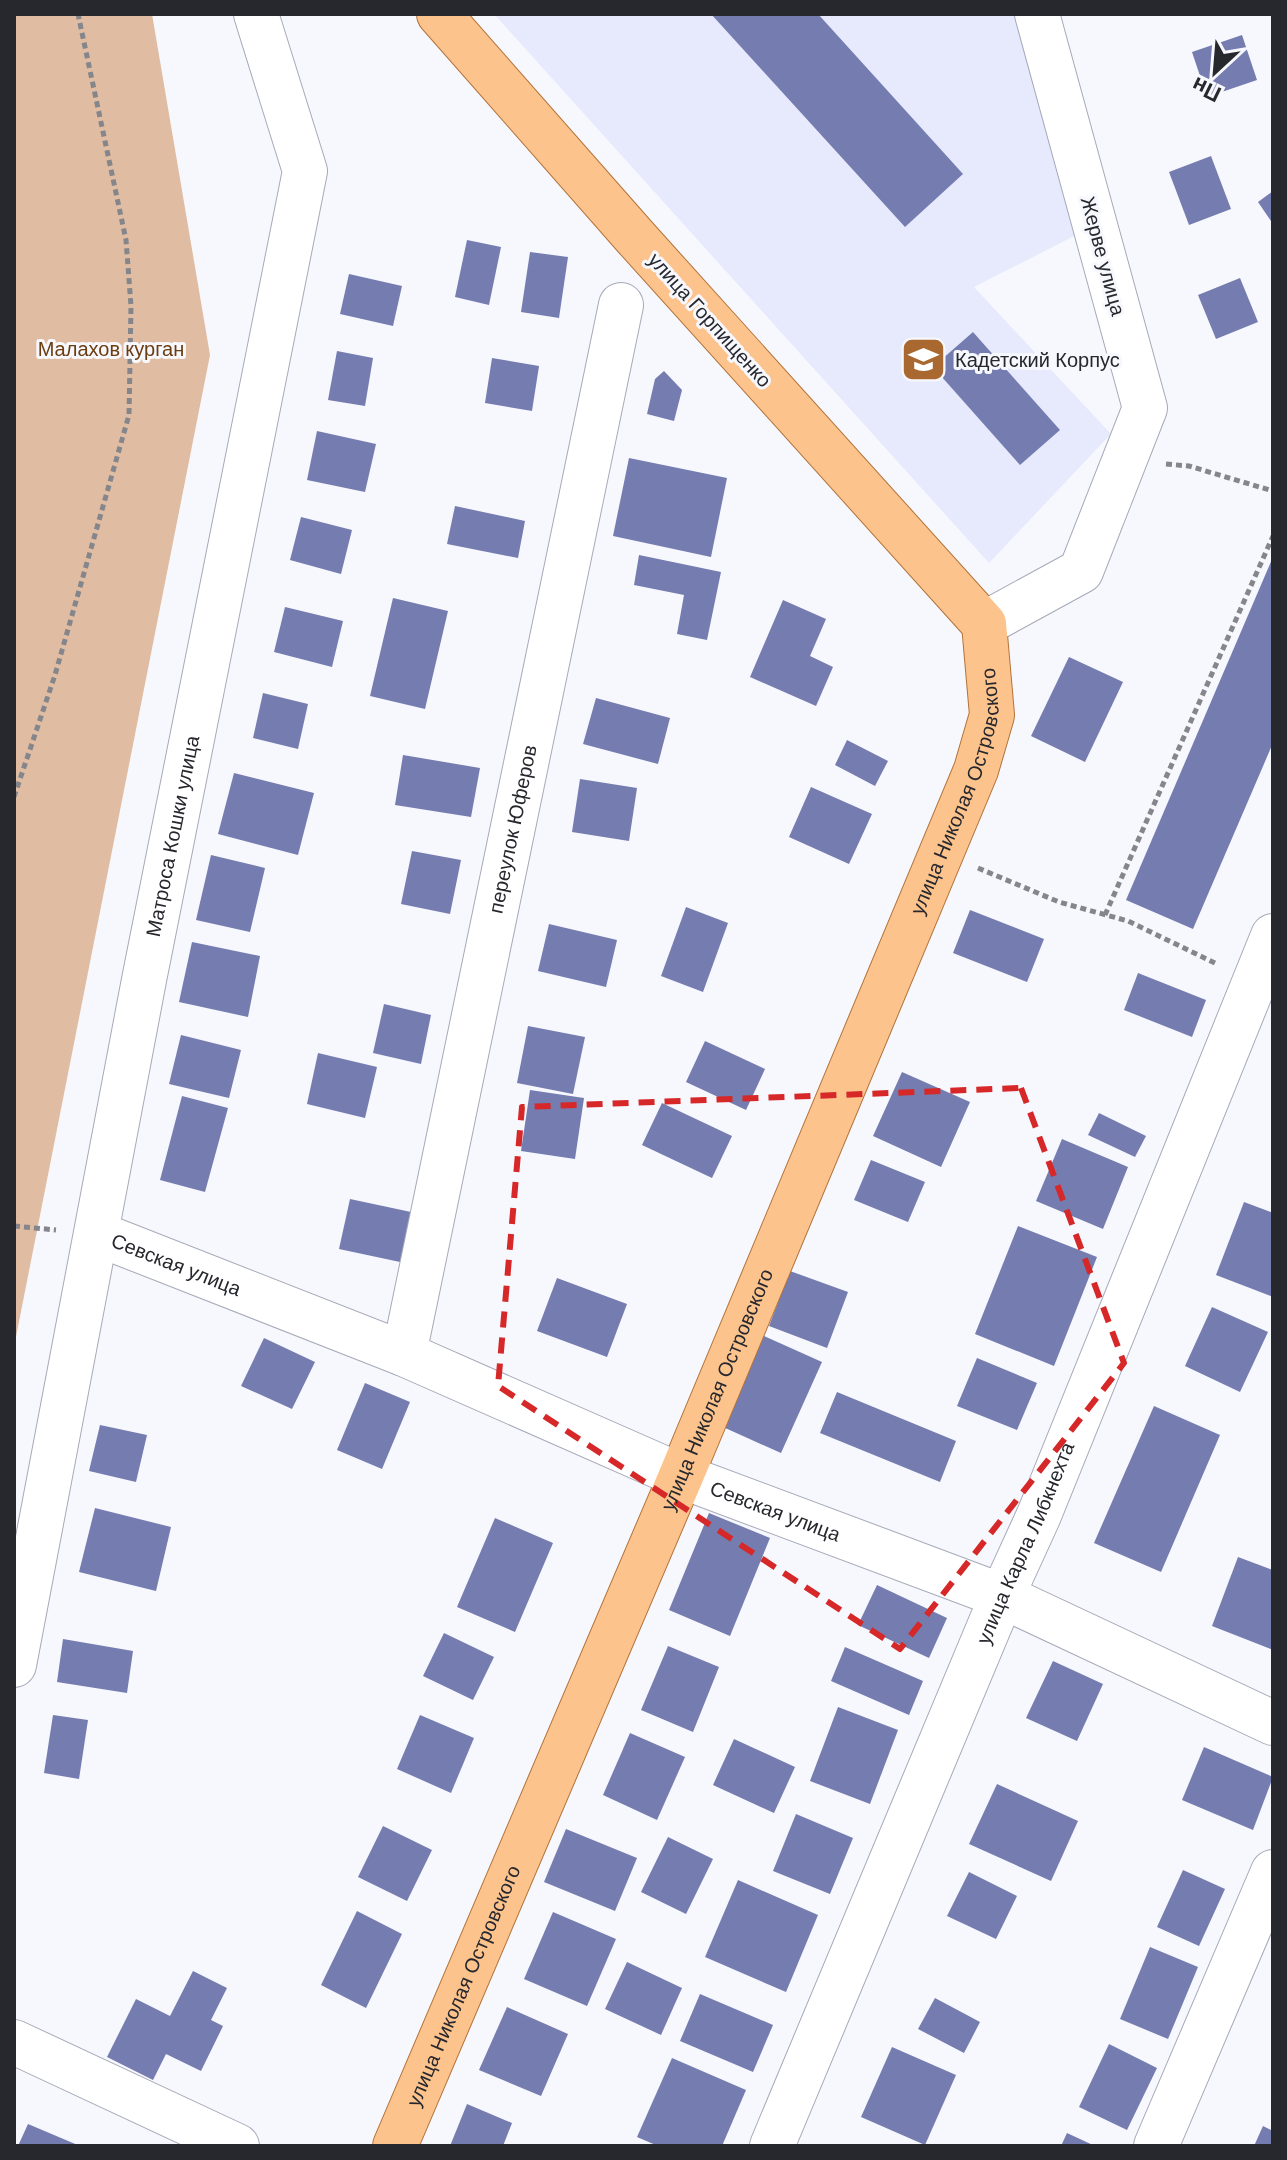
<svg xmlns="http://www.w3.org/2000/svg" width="1287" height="2160" viewBox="0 0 1287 2160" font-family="'DM Sans',sans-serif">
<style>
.built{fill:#e7eafd}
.green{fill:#e0bda2}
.building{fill:#757caf}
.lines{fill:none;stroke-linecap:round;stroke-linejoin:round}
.minor-casing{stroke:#a6a9b8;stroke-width:46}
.major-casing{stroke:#b1733a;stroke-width:46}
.path{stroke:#85868c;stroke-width:5;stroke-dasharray:6 4;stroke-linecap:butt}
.minor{stroke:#fff;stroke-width:44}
.major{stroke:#fdc38c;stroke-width:44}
.marked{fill:none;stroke:#d62828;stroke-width:6;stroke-dasharray:16 10;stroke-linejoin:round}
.labels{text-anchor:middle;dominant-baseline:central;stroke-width:6;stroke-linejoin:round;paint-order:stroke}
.street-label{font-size:20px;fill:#27282e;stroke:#f7f8fe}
.park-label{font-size:20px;fill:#6b3d0f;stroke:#f7f8fe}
.poi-label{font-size:20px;fill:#27282e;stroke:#f7f8fe;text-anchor:start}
</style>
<rect width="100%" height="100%" fill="#f7f8fe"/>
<polygon class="built" points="494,14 1015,14 1086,230 974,287 1111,434 989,563"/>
<polygon class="green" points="14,14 152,14 210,355 14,1347"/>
<g class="building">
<polygon points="711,14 818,14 963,174 905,227"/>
<polygon points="1242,35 1257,80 1207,97 1192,52"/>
<polygon points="1211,156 1231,209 1189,225 1169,172"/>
<polygon points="1273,191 1273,224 1258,202"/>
<polygon points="467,240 501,247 489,305 455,297"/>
<polygon points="530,252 568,257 559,318 521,312"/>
<polygon points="349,274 402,286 393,326 340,314"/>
<polygon points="1240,278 1258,322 1216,339 1198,295"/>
<polygon points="973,332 1060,430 1020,465 933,367"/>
<polygon points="337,351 373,358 365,406 328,400"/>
<polygon points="492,358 539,366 532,411 485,403"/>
<polygon points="664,371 682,390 674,421 647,414 655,379"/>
<polygon points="317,431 376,444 365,492 307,480"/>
<polygon points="629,458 727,478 711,557 613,536"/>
<polygon points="455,506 525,521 518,558 447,544"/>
<polygon points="301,517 352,530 341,574 290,560"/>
<polygon points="639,555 721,572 707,640 677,634 684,595 634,585"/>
<polygon points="1273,557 1273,743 1193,929 1126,900"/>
<polygon points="393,598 448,611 425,709 370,696"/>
<polygon points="783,600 826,619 810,656 833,667 816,706 750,677"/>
<polygon points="285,607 343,621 332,667 274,652"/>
<polygon points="1069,657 1123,682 1085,762 1031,736"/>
<polygon points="263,693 308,704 298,749 253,738"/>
<polygon points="596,698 670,718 658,764 583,744"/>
<polygon points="847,740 888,761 875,786 835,765"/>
<polygon points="403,755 480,768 471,817 395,805"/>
<polygon points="234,773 314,793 298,855 218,834"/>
<polygon points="580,779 637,788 629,841 572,832"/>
<polygon points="811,787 872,814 849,864 789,837"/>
<polygon points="412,851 461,860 450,914 401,904"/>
<polygon points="211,855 265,868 250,932 196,920"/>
<polygon points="686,907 728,923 703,992 661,976"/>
<polygon points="970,910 1044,939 1027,982 953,953"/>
<polygon points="549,924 617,940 606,987 538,971"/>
<polygon points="192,942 260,956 248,1017 179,1002"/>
<polygon points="1138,973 1206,1000 1192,1037 1124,1010"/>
<polygon points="384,1004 431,1015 421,1064 373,1053"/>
<polygon points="528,1026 585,1037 573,1094 517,1083"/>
<polygon points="181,1035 241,1050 229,1098 169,1084"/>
<polygon points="705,1041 765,1069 746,1110 686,1082"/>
<polygon points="318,1053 377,1067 365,1118 307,1104"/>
<polygon points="902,1072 970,1102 941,1167 873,1136"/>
<polygon points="530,1090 584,1098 575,1159 521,1151"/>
<polygon points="182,1096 228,1108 205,1192 160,1180"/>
<polygon points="662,1103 732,1136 712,1178 642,1145"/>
<polygon points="1099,1113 1146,1136 1135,1157 1088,1135"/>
<polygon points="1062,1139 1128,1167 1103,1229 1036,1201"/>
<polygon points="871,1160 925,1182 908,1222 854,1200"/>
<polygon points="350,1199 411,1212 400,1262 339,1249"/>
<polygon points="1244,1202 1273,1213 1273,1297 1216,1275"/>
<polygon points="1018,1226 1097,1257 1054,1366 975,1334"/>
<polygon points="790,1271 848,1292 827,1348 769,1326"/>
<polygon points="557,1278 627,1304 607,1357 537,1331"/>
<polygon points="1212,1307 1268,1332 1240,1392 1185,1366"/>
<polygon points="764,1336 822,1362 781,1453 723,1427"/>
<polygon points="264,1338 315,1362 292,1409 241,1386"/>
<polygon points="977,1358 1037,1383 1017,1430 957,1406"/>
<polygon points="365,1383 410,1402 382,1469 337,1450"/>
<polygon points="837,1392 956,1441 940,1482 820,1433"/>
<polygon points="1154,1406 1220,1435 1161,1572 1094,1543"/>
<polygon points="100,1425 147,1435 136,1482 89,1471"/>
<polygon points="95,1508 171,1527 156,1591 79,1572"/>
<polygon points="709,1513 770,1538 730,1636 669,1610"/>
<polygon points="495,1518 553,1543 515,1632 457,1607"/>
<polygon points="1238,1557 1273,1570 1273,1650 1212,1626"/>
<polygon points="877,1585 947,1618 929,1658 858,1625"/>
<polygon points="444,1633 494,1657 473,1700 423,1676"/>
<polygon points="63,1639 133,1651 127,1693 57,1682"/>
<polygon points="668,1646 719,1667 693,1732 641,1710"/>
<polygon points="845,1647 923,1681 909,1715 831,1681"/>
<polygon points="1053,1661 1103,1684 1077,1741 1026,1718"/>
<polygon points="838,1707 898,1730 870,1804 810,1781"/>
<polygon points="53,1715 88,1720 79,1779 44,1773"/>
<polygon points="420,1715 474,1738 451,1793 397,1769"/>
<polygon points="630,1733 685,1757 657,1820 603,1795"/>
<polygon points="734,1739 795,1767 774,1813 713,1785"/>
<polygon points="1204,1747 1273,1777 1253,1830 1182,1800"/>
<polygon points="997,1784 1078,1821 1051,1881 969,1844"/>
<polygon points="796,1814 853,1838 830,1894 773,1871"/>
<polygon points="383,1826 432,1850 407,1901 358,1877"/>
<polygon points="566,1829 637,1858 615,1911 544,1882"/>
<polygon points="668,1837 713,1859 686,1914 641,1892"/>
<polygon points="1183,1870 1225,1889 1199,1946 1157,1927"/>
<polygon points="969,1872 1017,1896 996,1939 947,1916"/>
<polygon points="738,1880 818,1915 786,1992 705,1957"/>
<polygon points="357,1911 402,1934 366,2008 321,1985"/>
<polygon points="553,1912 616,1939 587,2006 524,1979"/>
<polygon points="1150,1947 1198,1967 1168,2039 1120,2019"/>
<polygon points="627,1962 682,1988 661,2035 605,2009"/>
<polygon points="193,1971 227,1988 211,2020 223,2026 201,2071 166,2054 153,2080 107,2057 136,1999 170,2016"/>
<polygon points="700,1994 773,2025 753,2072 680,2041"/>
<polygon points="935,1998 980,2022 964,2053 918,2029"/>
<polygon points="507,2007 568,2034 541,2096 479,2070"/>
<polygon points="1109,2044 1157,2068 1127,2130 1079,2107"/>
<polygon points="892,2047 956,2075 925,2145 861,2117"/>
<polygon points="672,2058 746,2090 722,2146 658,2146 637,2137"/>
<polygon points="467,2104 512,2123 503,2146 450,2146"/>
<polygon points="28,2124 80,2146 18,2146"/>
<polygon points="1263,2126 1273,2131 1273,2146 1254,2146"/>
<polygon points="1067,2133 1095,2146 1061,2146"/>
</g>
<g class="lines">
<defs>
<g id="minor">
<polyline points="984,624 1081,571 1145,408 1037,14"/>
<path id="s1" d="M 98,1234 L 404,1354 L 681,1476 L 1002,1596 L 1273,1723"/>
<path id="s2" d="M 404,1354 L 621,305"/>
<path id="s3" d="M 14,1665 L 144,980 L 305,171 L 256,14"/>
<polyline points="14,2042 237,2146"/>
<path id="s4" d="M 772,2146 L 1002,1596 L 1039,1515 L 1273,936"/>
<polyline points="1156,2146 1273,1872"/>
</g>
<g id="major">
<path id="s5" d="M 395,2146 L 681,1476 L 976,770 L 992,715 L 984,624 L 636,238 L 439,14"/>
</g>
</defs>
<use href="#minor" class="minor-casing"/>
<use href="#major" class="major-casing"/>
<g class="path">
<polyline points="1166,464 1189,466 1273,491"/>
<polyline points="14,797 55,675 129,415 131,306 126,240 78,14"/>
<polyline points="978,868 1059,902 1128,921 1217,964"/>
<polyline points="1105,915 1273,536"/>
<polyline points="14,1226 56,1230"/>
</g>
<use href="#minor" class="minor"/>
<use href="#major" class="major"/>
</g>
<path class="marked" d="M 1021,1088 L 1124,1363 L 900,1649 L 498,1386 L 522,1107 Z"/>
<defs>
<symbol id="school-square" viewBox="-11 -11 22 22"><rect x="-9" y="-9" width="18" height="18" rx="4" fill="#a86830" stroke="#f7f8fe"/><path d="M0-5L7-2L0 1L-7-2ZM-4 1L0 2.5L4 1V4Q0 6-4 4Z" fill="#fff"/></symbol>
</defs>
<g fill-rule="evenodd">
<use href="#school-square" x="898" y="334" width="51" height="51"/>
</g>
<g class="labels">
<g class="street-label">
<text transform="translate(1103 256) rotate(75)">Жерве улица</text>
<text transform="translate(710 320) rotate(48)">улица Горпищенко</text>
<text stroke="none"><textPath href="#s5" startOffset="1468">улица Николая Островского</textPath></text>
<text stroke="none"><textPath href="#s2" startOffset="536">переулок Юферов</textPath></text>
<text stroke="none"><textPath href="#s3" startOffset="844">Матроса Кошки улица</textPath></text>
<text stroke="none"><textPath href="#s1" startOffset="84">Севская улица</textPath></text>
<text stroke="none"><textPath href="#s5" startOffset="822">улица Николая Островского</textPath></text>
<text stroke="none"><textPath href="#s1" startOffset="732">Севская улица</textPath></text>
<text stroke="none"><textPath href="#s4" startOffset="654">улица Карла Либкнехта</textPath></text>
<text stroke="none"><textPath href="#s5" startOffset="174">улица Николая Островского</textPath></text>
</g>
<g class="park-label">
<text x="111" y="349">Малахов курган</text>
</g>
<g class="poi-label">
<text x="955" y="360">Кадетский Корпус</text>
</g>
</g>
<rect width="1287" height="2160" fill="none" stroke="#27282e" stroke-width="32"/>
<g transform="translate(1215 72) rotate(206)" stroke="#f7f8fe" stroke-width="6" paint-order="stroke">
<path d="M0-6L14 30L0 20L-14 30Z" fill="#27282e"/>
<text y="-12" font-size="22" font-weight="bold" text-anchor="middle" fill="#27282e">Пн</text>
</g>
</svg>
